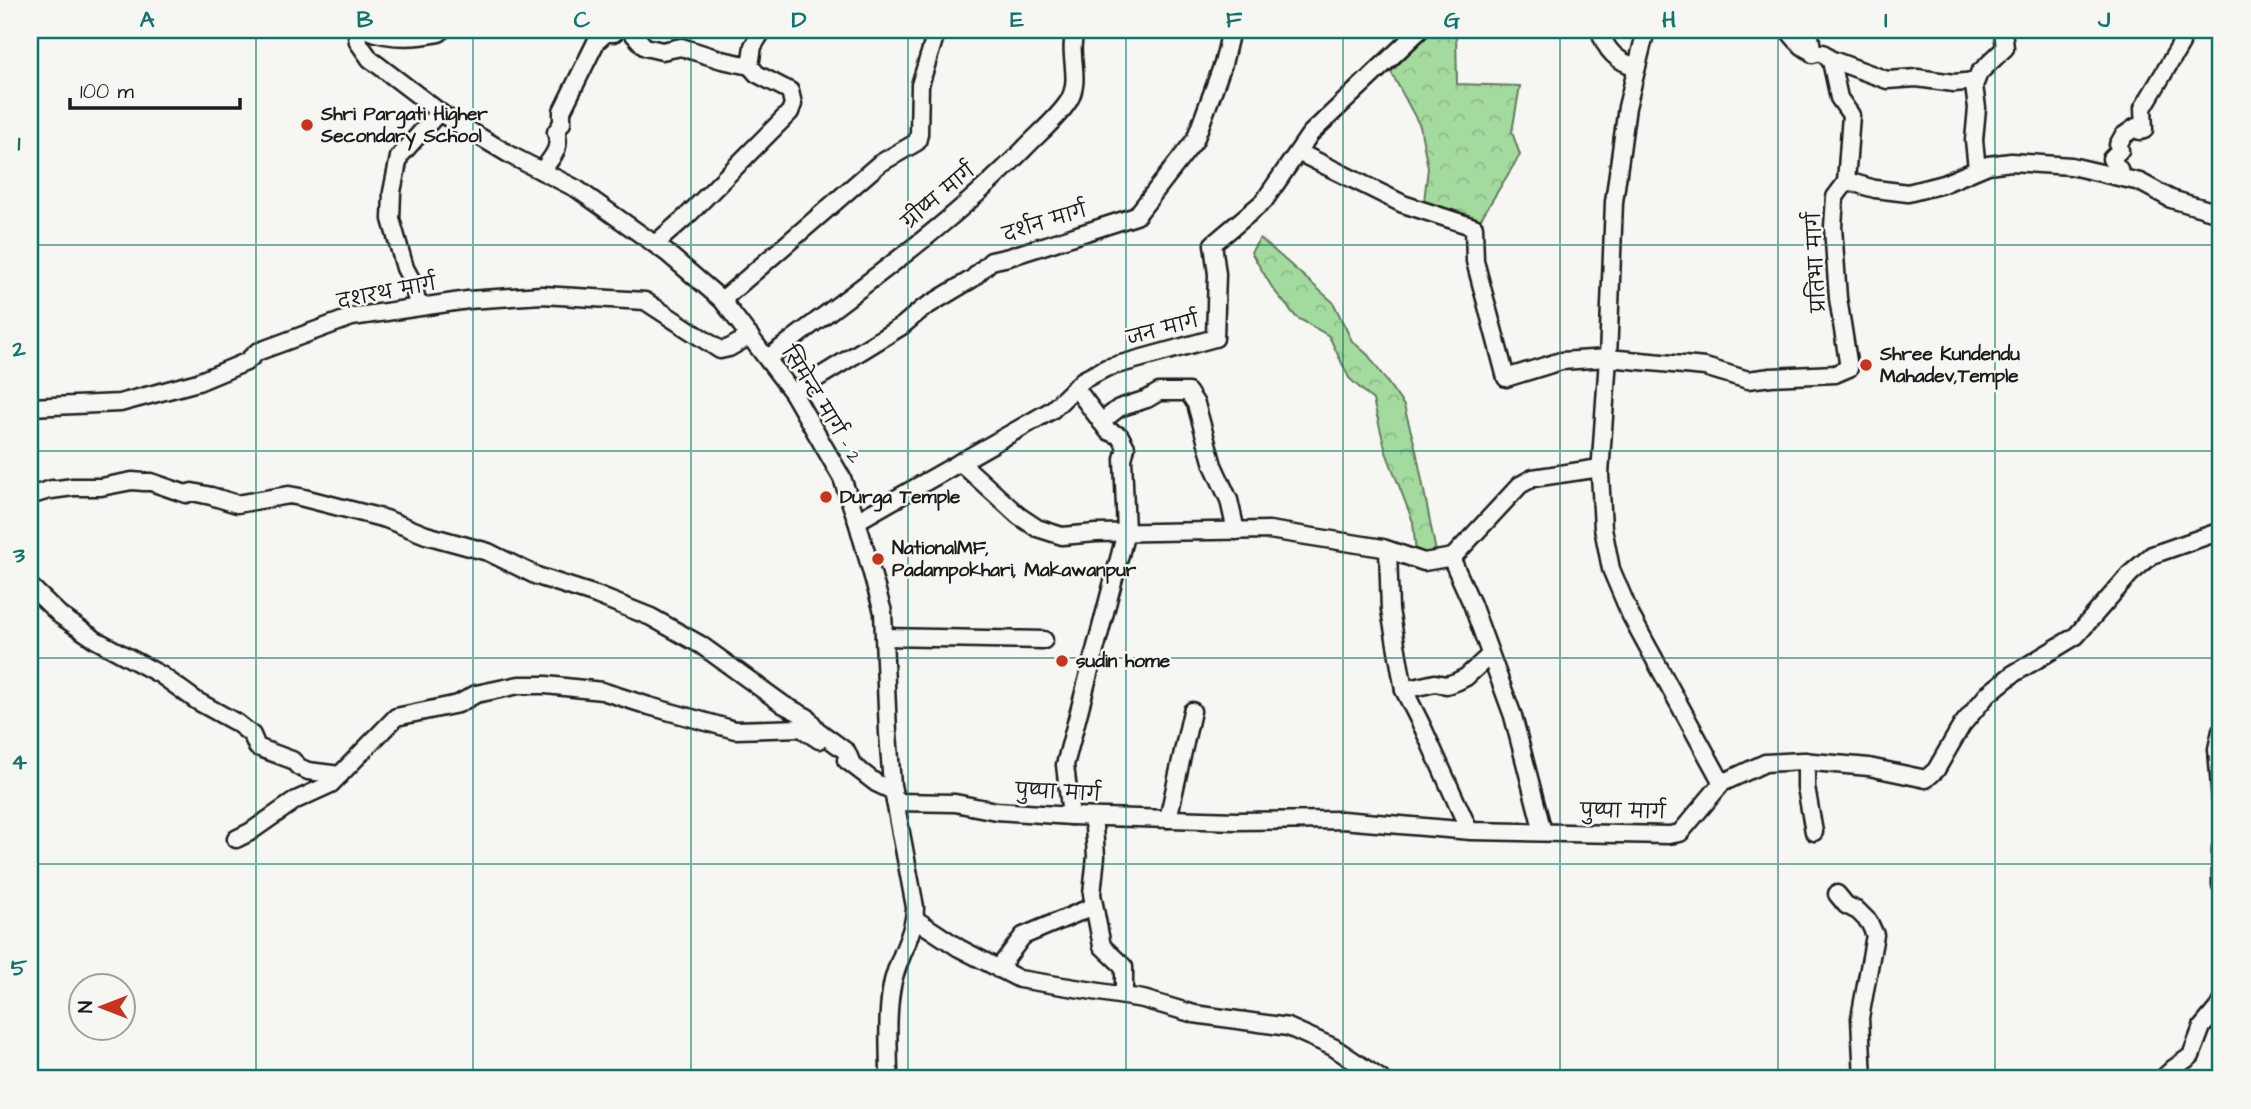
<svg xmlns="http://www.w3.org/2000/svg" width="2251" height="1109" viewBox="0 0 2251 1109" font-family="'Architects Daughter','Playpen Sans Deva',sans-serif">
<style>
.forest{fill:url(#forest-crowns);stroke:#607b5d;stroke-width:2}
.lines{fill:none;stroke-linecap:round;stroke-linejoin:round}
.minor-casing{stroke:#1c1c1c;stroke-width:21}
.minor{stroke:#f6f6f2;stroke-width:16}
.grid{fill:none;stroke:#0f766e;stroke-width:2;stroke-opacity:0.55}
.poi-dot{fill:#c8321e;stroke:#f6f6f2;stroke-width:2.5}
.labels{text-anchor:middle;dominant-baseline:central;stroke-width:5;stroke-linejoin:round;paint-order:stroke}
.poi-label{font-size:19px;font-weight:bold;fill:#1c1c1c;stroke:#f6f6f2;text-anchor:start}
.street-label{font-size:19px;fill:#1c1c1c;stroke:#f6f6f2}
.neatline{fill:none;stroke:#0f766e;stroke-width:2.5}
.grid-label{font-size:23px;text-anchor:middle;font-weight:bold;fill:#0f766e}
</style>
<defs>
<pattern id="forest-crowns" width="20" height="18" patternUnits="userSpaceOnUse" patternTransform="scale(1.75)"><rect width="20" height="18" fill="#a3da9e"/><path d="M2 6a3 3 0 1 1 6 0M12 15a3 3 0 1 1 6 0" fill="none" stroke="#8cba88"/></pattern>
</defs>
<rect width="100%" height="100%" fill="#f6f6f2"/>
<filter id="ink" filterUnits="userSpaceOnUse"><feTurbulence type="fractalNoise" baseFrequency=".0143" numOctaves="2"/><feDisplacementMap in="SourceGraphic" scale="14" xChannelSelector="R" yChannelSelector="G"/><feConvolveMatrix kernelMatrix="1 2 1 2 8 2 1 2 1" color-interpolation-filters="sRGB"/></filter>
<g filter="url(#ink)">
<g class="forest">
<polygon points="1432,30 1456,30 1457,84 1520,86 1512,132 1520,155 1480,220 1424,201 1428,168 1420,126 1391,72"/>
<polygon points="1260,238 1333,302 1352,341 1368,355 1404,406 1416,450 1436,552 1416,553 1413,522 1386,452 1373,400 1349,378 1329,336 1296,317 1273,289 1251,252"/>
</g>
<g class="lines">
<defs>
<g id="minor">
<path d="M 356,30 L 358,42 L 370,59 L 445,116 L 512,156 L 577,189 L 667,253 L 722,300 L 793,393 L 842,478 L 857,521 L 883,612 L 888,733 L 892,785 L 915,907 C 915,933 899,956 893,981 C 886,1012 889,1047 889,1079"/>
<path d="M 367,30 C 390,39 416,38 439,33 L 442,30"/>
<polyline points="630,30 645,47 662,51 681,47 722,60 750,66"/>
<path d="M 1600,30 C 1605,50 1617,62 1637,67"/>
<polyline points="1646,30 1627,107 1614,202 1608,358 1600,474 1603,528 1611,569 1631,616 1722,783"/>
<path d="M 1788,30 C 1797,42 1807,54 1823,53 L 1831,61 L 1839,98 L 1851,115 L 1846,182"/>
<polyline points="1809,30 1813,54"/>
<polyline points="1830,59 1887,80 1917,78 1954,83 1975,81"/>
<polyline points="1298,152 1403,204 1474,227 1475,261 1506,378 1561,361 1608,358 1705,367 1748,380 1771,377 1835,374 1849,368 1838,298 1833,227 1835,197 1847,181 1875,189 1908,193 1943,184 1988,165 2011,162 2071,166 2140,182 2171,199 2219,213 2221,220"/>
<polyline points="1977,169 1974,140 1977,108 1974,86 1979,73 2005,48 2003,30"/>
<path d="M 542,171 C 551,158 562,149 556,132 L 562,123 L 562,111 L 596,42 L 606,33 L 614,33 L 617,30"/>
<polyline points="2121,177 2119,169 2111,159 2120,150 2118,145 2123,136 2136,127 2140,131 2144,130 2143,108 2181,44 2178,30"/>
<polyline points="655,244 688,215 790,112 793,104 790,91 757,74 750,66 753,46 763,30"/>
<polyline points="722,300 879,164 917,142 919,134 920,85 937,30"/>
<polyline points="422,305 417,302 413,283 405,268 391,219 392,192 399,157 439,112"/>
<path d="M 768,358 C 855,291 947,228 1024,149 C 1038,134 1057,119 1068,102 C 1083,79 1066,53 1076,30"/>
<polyline points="793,393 902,326 922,309 972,279 991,261 1009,257 1136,216 1195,140 1223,64 1231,30"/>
<polyline points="30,407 120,403 198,382 246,362 257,352 352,317 468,300 542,295 645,301 720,350 729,348 750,336"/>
<polyline points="1101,422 1119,408 1147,399 1159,392 1188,392 1196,404 1213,465 1229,500 1236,531"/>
<polyline points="960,462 1019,516 1037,528 1062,536 1096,533 1269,530 1383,548 1424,562 1453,557 1520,485 1533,478 1600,468"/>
<polyline points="51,490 73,487 101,487 132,481 144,482 151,482 186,494 192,492 211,496 237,504 289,495 300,497 386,519 426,535 488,552 537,576 596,595 651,617 701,645 784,705 807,717 817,730 847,752 852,764"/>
<polyline points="30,493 36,494 52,489"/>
<polyline points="857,521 1052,410 1083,380 1106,368 1215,338 1217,274 1213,244 1264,201 1310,134 1420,30"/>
<polyline points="1388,550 1390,610 1404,690 1423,728 1469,830"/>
<polyline points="1453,557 1453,562 1472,604 1513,716 1543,832"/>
<polyline points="30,586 61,616 96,640 161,675 197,701 237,723 252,735 257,747 292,760 299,767 308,771 340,775"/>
<polyline points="884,637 1044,640"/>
<polyline points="1404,690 1435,683 1446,685 1456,682 1466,677 1490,655"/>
<polyline points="2221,731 2217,749 2221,801"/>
<polyline points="846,760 876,783 893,791"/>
<polyline points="1806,761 1806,787 1814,832"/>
<polyline points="895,802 955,803 996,811 1071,816 1236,821 1342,820 1471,831 1669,835 1680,833 1722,783 1765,763 1802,761 1869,767 1926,779 1936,770 1962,725 1988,694 2013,674 2076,636 2130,574 2152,555 2221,531"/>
<polyline points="1071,816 1065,765 1126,532 1123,459 1126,447 1120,436 1108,431 1075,387"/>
<polyline points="1091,817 1094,827 1096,856 1092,894 1102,946 1124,967 1124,995"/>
<polyline points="1168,819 1192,711"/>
<polyline points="236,839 250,832 296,800 331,784 396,717 458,704 476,694 519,685 546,685 602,691 649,706 735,730 801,728 819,740"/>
<polyline points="2221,848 2221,885"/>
<polyline points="1837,894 1846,905 1858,911 1869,922 1875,935 1860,1018 1863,1079"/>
<polyline points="915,919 959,948 1019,979 1143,999 1194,1014 1288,1027 1333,1047 1381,1079"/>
<polyline points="998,969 1023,936 1094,906"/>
<polyline points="2162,1079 2174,1068 2191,1056 2202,1027 2221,1004"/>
</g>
</defs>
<use href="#minor" class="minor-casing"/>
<use href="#minor" class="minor"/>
</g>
</g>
<path class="grid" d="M 256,30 L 256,1079M 473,30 L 473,1079M 691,30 L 691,1079M 908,30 L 908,1079M 1126,30 L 1126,1079M 1343,30 L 1343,1079M 1560,30 L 1560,1079M 1778,30 L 1778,1079M 1995,30 L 1995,1079M 30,245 L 2221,245M 30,451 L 2221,451M 30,658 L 2221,658M 30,864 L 2221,864"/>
<g class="poi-dot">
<circle cx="307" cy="125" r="7"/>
<circle cx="1866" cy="365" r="7"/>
<circle cx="826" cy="497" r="7"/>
<circle cx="878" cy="559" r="7"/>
<circle cx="1062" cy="661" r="7"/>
</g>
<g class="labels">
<g class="poi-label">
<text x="321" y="114">Shri Pargati Higher<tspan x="321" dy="22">Secondary School</tspan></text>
<text x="1880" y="354">Shree Kundendu<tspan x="1880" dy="22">Mahadev,Temple</tspan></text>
<text x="840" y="497">Durga Temple</text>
<text x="892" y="548">NationalMF,<tspan x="892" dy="22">Padampokhari, Makawanpur</tspan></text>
<text x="1076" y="661">sudin home</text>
</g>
<g class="street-label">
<text transform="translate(939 197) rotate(-40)">ग्रीष्म मार्ग</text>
<text transform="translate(1045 223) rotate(-17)">दर्शन मार्ग</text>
<text transform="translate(1817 262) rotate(-93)">प्रतिभा मार्ग</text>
<text transform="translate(387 293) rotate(-11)">दशरथ मार्ग</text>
<text transform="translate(1163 330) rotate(-15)">जन मार्ग</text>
<text transform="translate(821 405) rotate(58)">सिमेन्ट मार्ग - 2</text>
<text transform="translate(1058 793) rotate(3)">पुष्पा मार्ग</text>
<text transform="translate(1623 812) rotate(1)">पुष्पा मार्ग</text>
</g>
</g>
<rect width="2251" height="1109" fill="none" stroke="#f6f6f2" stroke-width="77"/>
<g transform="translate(102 1007) rotate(270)"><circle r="33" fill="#f6f6f2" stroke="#9f9f9c" stroke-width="2"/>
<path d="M0-5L12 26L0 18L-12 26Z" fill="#c8321e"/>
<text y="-10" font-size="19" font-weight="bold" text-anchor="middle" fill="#1c1c1c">N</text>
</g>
<path d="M70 98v10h170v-10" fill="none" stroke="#1c1c1c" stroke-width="3.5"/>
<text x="80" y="98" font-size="21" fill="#1c1c1c" stroke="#f6f6f2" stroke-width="5" paint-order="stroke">100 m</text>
<rect x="38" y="38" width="2174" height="1032" class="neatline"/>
<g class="grid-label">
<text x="147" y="27">A</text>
<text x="365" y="27">B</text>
<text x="582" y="27">C</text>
<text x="799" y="27">D</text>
<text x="1017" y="27">E</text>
<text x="1234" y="27">F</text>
<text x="1452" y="27">G</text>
<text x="1669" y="27">H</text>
<text x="1886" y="27">I</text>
<text x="2104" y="27">J</text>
<text x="19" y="150">1</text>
<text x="19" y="356">2</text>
<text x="19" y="562">3</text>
<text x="19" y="769">4</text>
<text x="19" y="975">5</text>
</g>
</svg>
